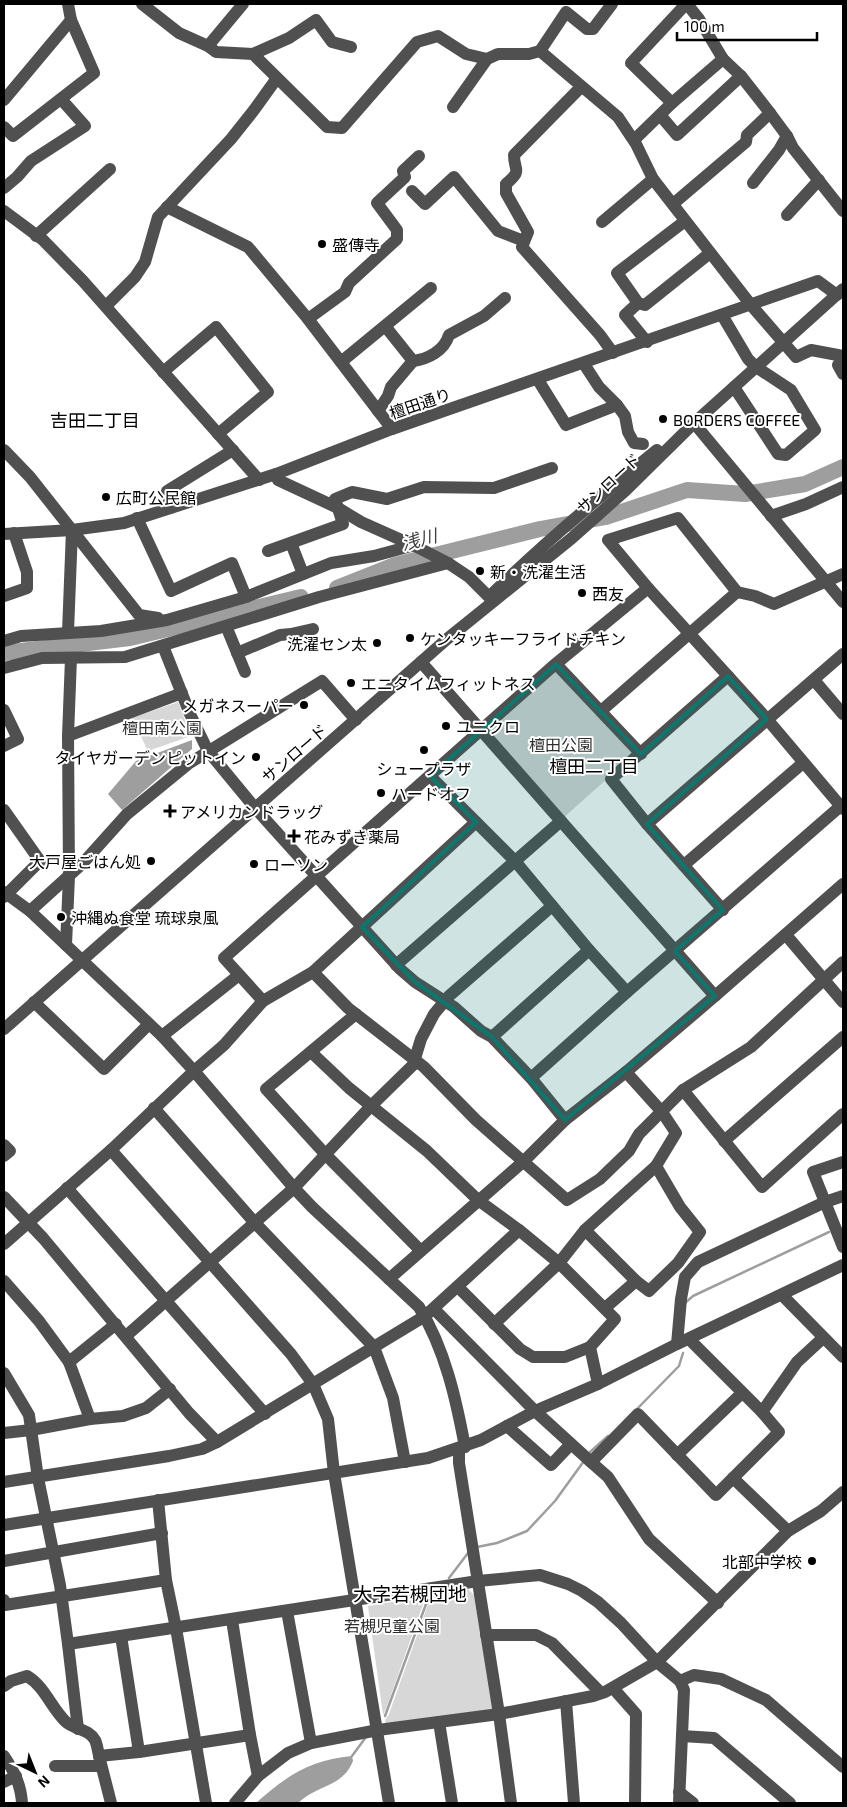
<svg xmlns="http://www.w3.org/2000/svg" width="847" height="1807" viewBox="0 0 847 1807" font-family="'Exo 2','Noto Sans JP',sans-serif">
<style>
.green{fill:#d7d7d7}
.water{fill:#9e9e9e}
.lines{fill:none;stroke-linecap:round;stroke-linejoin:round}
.stream{stroke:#9e9e9e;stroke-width:2.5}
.river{stroke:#9e9e9e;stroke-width:16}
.minor{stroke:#505050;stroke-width:12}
.marked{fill:#0f766e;fill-opacity:0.2;stroke:#0f766e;stroke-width:4;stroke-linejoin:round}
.poi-dot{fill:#000;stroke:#fff;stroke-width:2}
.labels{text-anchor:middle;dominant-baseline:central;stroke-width:4;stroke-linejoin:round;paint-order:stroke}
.poi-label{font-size:16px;fill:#000;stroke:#fff;text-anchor:start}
.street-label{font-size:16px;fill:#000;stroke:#fff}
.park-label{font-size:16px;fill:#2e2e2e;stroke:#fff}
.neighbourhood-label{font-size:18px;fill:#000;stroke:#fff}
.water-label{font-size:18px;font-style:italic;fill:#3f3f3f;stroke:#fff}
.quarter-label{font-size:19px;fill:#000;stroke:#fff}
</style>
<rect width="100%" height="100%" fill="#fff"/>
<g class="green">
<polygon points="556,671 636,753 562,819 487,733"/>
<polygon points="178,702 191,736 148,751 132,718"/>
<polygon points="468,1589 474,1595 493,1709 386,1725 385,1720 389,1714 431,1596"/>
<polygon points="426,1596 387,1706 383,1715 368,1606"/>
</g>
<g class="water">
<polygon points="192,740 192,749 122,810 108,794 136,761"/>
<path d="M 352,1756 L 353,1761 C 342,1788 318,1784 298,1803 L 256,1803 C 286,1776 310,1760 352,1756 Z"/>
</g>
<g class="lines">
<g class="stream">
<polyline points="685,1303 693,1296 829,1232"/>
<polyline points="636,1410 679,1366 683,1353"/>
<polyline points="590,1452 608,1436"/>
<polyline points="477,1547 497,1543 527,1531 555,1501 584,1461"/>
<polyline points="449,1578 468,1553"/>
<polyline points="385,1716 429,1596"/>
<polyline points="352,1756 366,1737"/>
</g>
<g class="river">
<polyline points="337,588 395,565 540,529 606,517 687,490 745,494 805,484 843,467"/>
<polyline points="4,653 130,638 301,597"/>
</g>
<g class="minor">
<polyline points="142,4 179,33 208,46 216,52 253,54 327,127 342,128 417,42 438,36 466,54 487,59 498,54 529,54 540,51 618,117 636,144 653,179 751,305 796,357 811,350 843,356"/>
<polyline points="687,4 699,19 723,59 741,76 770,113 787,136 793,148 843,211"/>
<polyline points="208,46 243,4"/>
<polyline points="540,51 566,12 587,29 593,29 612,4"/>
<polyline points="253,54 289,38 316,20 332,42 351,47"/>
<path d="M 581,87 L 514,155 C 514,172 523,169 506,184 L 506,193 L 528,232 L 522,247 L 600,335 L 613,353"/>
<polyline points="4,100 71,20"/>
<polyline points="672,103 631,63 686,4"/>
<polyline points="453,107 487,59"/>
<polyline points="660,115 677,135 741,76"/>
<polyline points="4,127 13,136 94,73 71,20 68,4"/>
<polyline points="634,140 672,103 723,59"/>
<polyline points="753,183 779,150 787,136"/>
<polyline points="4,188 17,177 31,161 85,126 61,99"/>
<polyline points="412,191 425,204 454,177 498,231 524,241"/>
<polyline points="673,204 746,142 747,135 770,113"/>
<polyline points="167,207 248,247 308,319 392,429"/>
<polyline points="4,211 43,240 83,281 259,480"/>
<polyline points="787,215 819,180"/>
<polyline points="685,221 617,273 638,303 645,305 710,253"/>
<polyline points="602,222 653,179"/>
<polyline points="36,236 110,169"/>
<polyline points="638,303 625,315 647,342"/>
<polyline points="106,306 135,277 145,262 158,217 231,139 254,110 277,78"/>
<polyline points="722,315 748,359 756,367 791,390 815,430 786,455 778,454 734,387"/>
<polyline points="308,319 345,292 349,283 397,239 397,230 377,203 405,177 403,171 419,156"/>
<path d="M 385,326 L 413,361 C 428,359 444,351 449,335 L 484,316 L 505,298"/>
<polyline points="341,362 431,288"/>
<polyline points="843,362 838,365 843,374"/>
<polyline points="584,364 599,387 617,405"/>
<polyline points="163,372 216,327 268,392 218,434"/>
<polyline points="538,380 566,425 617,405 625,416 628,432 634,443 643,444"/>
<polyline points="378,411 388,396 391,387 413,361"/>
<polyline points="694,423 843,602"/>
<polyline points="4,450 30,477 139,615 158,618"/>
<polyline points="276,474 278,480 338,508 361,522 417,547 448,563 469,577 493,601"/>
<polyline points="170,508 167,491 233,450"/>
<polyline points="771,516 806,504 843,487"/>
<polyline points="4,534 72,530 124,523 276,474 392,429 818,281 837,295"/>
<polyline points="291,543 303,574"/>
<polyline points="268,551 343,524 335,499 352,492 387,499 424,487 494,488 552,468"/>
<polyline points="843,574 774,604 755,596 737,592 678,518 608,540 648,588 767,719 843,809"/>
<path d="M 493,593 C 545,542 600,496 657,450"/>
<polyline points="4,596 27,588 27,572 14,533"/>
<polyline points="246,597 331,563 374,556 411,546"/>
<polyline points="226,626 245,672"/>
<polyline points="68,632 72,530"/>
<polyline points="4,641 21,636 101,631 167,620 246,597 232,563 171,591 137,518"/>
<polyline points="163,646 190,714 208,751 255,808 400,969 415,982 454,1007 481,1031 492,1037 531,1078 565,1120"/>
<polyline points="237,653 280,635 291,634 313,629"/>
<polyline points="421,662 715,996 843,884"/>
<polyline points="556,664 641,754"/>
<polyline points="4,668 42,658 125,657 319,597 448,563"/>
<polyline points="814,680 843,714"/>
<polyline points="4,710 18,739 4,746"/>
<polyline points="601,711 737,592"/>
<polyline points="68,736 182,693"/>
<polyline points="430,776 515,861 589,950 627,992"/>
<polyline points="4,810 40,861 4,897"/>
<polyline points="647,824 843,654"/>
<polyline points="684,865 803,763"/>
<path d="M 4,892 L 30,911 L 162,1036 L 194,1071 L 294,1188 L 312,1207 L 419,1307 C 445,1349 456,1399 465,1447"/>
<polyline points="723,910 647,824 611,779 728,676"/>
<polyline points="30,911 83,863 127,814 188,764 322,681 356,720"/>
<polyline points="786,935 843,1002"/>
<polyline points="66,945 69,876 68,736 71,658"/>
<polyline points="396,965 561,821"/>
<polyline points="313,972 348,1008 424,1067 476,1120 567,1200 600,1179 629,1151 639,1134 683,1090 751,1047 843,962"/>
<polyline points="263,1001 224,958 552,667 648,588"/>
<polyline points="34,1002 104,1069 149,1024"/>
<polyline points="356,1014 266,1089 326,1155 420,1250"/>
<polyline points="4,1029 447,639 572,538 626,490 694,423 843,289"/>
<polyline points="162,1036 239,975"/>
<polyline points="492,1037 589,950"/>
<polyline points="311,1052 349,1088 427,1151 478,1200 519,1230"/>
<polyline points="531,1078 627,992 843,804"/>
<polyline points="683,1090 762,1187 843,1114"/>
<polyline points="154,1108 255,1223 374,1347 393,1398 405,1462"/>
<polyline points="724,1141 843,1037"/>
<polyline points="4,1145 10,1151 4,1156"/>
<polyline points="111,1150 291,1354 313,1384 328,1419 334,1473 389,1803"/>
<polyline points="843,1162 813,1172 843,1247"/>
<polyline points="67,1188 265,1414"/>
<polyline points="4,1197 43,1238 189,1413 217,1442"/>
<polyline points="585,1230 636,1281 649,1291 678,1263 700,1232 680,1207 656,1166"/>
<polyline points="4,1244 111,1150 194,1071 224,1045 263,1001 313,972 476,822"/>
<polyline points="389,1279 524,1161 565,1120 626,1072 715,996"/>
<polyline points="4,1281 39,1321 69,1362 90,1419"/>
<polyline points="458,1287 520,1349 533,1357 565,1357 590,1347"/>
<polyline points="782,1295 843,1357"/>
<polyline points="605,1308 636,1281"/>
<polyline points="434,1309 535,1411 591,1462 638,1414 716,1495 779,1432 762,1412 689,1339"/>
<polyline points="494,1324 559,1263 585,1230 656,1166 676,1133 662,1112 626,1072"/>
<polyline points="126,1336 294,1188 371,1106 413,1065 421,1039 434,1014 449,996 552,906"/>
<polyline points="677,1344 681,1299 685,1277 698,1262 825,1202 843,1196"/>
<polyline points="69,1362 116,1324"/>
<polyline points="4,1373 29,1415 38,1478 60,1585 68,1644 78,1729"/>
<polyline points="762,1412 797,1362 823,1338"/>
<polyline points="507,1426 551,1465 571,1444"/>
<polyline points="4,1433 31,1430 90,1419 123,1416 146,1408 170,1389"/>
<polyline points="459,1448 459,1463 499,1714 511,1803"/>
<polyline points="677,1455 742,1393"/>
<polyline points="591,1462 608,1477 649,1539 718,1603"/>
<polyline points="733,1478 788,1531"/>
<polyline points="4,1482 169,1456 202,1449 217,1442 425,1316 519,1230 559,1263 615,1319 590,1347 598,1384"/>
<polyline points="158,1500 166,1580 176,1628 206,1803"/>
<polyline points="4,1525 428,1458 481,1440 535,1411 598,1384 677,1344 843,1265"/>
<polyline points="4,1561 162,1533"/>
<polyline points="4,1600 5,1605 166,1580"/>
<polyline points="287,1611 311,1743"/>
<polyline points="232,1620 250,1735"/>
<polyline points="486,1635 536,1635 552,1643 601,1693"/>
<polyline points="121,1636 139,1752"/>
<polyline points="68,1644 478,1581 540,1575 568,1584 582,1591 598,1602 621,1623 657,1662 680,1681 684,1690 679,1803"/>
<polyline points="680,1681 694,1675 721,1679 766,1700 843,1767"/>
<path d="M 4,1686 L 11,1681 L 27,1676 C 44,1686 51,1707 65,1721 C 74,1730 88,1728 95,1740 C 97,1744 98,1751 99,1756 L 139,1752 L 250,1735 L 258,1776 L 235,1803"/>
<polyline points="613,1688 636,1714 635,1803"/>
<polyline points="566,1701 574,1803"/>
<polyline points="439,1722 452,1803"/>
<polyline points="682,1736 714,1738 790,1803"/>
<path d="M 4,1756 C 14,1771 21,1785 22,1803"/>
<polyline points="99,1756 111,1803"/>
<polyline points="55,1766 101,1766"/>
<polyline points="258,1776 288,1753 311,1743 378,1730 499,1714 593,1696 605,1692 657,1662 788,1531 821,1511 843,1492"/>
<polyline points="4,1782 16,1776"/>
<polyline points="679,1792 693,1803"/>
</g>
</g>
<path class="marked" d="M 556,664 L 641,754 L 728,676 L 767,719 L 647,824 L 723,910 L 675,951 L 715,996 L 565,1120 L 492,1037 L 415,982 L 362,927 L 476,822 L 430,776 Z"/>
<g class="poi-dot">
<circle cx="322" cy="244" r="5"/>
<circle cx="663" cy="419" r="5"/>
<circle cx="106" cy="497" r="5"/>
<circle cx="480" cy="571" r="5"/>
<circle cx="582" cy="593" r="5"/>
<circle cx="410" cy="638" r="5"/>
<circle cx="377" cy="643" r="5"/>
<circle cx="351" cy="683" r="5"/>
<circle cx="304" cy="705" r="5"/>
<circle cx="446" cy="726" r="5"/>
<circle cx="424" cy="750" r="5"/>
<circle cx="256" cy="757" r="5"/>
<circle cx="381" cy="793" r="5"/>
<path d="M167.5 803.5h5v5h5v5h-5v5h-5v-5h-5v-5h5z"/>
<path d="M291.5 828.5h5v5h5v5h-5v5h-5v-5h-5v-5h5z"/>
<circle cx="151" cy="861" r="5"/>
<circle cx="254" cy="864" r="5"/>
<circle cx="61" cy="917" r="5"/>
<circle cx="812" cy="1561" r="5"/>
</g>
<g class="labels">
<g class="poi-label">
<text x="332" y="244">盛傳寺</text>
<text x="673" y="419">BORDERS COFFEE</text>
<text x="116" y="497">広町公民館</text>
<text x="490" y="571">新・洗濯生活</text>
<text x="592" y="593">西友</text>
<text x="420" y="638">ケンタッキーフライドチキン</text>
<text x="367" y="643" text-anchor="end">洗濯セン太</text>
<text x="361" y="683">エニタイムフィットネス</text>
<text x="294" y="705" text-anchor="end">メガネスーパー</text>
<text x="456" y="726">ユニクロ</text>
<text x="246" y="757" text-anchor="end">タイヤガーデンピットイン</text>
<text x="424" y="768" text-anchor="middle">シュープラザ</text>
<text x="391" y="793">ハードオフ</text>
<text x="180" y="811">アメリカンドラッグ</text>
<text x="304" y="836">花みずき薬局</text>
<text x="141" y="861" text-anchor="end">大戸屋ごはん処</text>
<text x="264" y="864">ローソン</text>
<text x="71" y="917">沖縄ぬ食堂 琉球泉風</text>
<text x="802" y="1561" text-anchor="end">北部中学校</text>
</g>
<g class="street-label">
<text transform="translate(420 403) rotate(-19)">檀田通り</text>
<text transform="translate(608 483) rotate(-43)">サンロード</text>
<text transform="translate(294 753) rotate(-41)">サンロード</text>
</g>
<g class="park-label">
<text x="162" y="727">檀田南公園</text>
<text x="561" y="744">檀田公園</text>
<text x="392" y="1625">若槻児童公園</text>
</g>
<g class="neighbourhood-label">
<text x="95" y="420">吉田二丁目</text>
<text x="594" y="766">檀田二丁目</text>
</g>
<g class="water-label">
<text transform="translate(419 539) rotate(-14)">浅川</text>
</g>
<g class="quarter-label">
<text x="410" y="1593">大字若槻団地</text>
</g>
</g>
<rect width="847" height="1807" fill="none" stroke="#000000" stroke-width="10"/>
<g transform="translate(35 1772) rotate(137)" stroke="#ffffff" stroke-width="4" paint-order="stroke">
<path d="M0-4L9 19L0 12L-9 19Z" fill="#000000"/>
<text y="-8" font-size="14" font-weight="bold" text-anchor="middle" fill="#000000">N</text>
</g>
<path d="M677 32v8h140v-8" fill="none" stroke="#000000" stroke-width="2.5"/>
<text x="684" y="32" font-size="15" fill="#000000" stroke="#ffffff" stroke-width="4" paint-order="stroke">100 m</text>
</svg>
